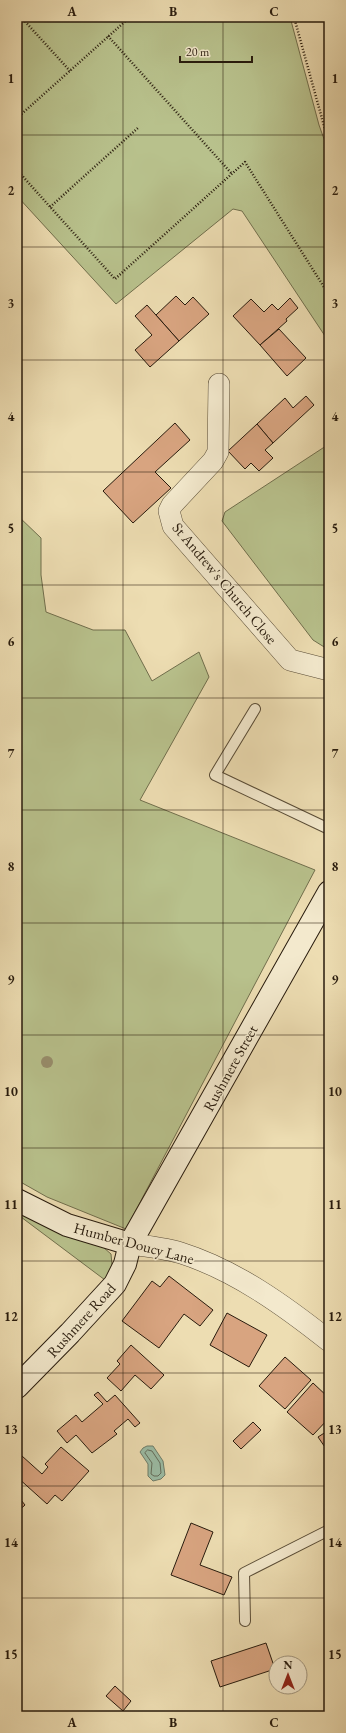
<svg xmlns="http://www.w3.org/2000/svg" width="346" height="1733" viewBox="0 0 346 1733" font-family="'EB Garamond',serif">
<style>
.green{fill:#b8c18c;stroke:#706e4c}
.water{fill:#9bbda6;stroke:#6d7c69}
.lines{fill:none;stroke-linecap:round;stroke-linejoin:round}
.shore{stroke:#626c5a;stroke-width:1}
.building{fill:#d8a480;stroke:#281b0d}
.lane-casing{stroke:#594c36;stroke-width:12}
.street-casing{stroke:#594c36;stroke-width:22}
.secondary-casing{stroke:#281b0d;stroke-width:24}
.path{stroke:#281b0d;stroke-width:2.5;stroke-dasharray:1 2;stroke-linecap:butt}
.lane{stroke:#f3e9cd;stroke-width:10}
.street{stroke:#f3e9cd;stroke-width:21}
.secondary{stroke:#f3e9cd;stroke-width:22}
.tree{fill:#988e6c}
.grid{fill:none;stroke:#281b0d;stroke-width:1;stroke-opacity:0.55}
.labels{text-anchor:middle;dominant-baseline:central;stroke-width:3;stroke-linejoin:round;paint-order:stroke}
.street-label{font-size:15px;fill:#281b0d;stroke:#f3e9cd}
.neatline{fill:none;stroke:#281b0d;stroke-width:1.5}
.grid-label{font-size:13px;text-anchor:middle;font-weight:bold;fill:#281b0d}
</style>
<rect width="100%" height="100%" fill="#edddb2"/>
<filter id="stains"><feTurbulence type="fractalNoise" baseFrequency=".005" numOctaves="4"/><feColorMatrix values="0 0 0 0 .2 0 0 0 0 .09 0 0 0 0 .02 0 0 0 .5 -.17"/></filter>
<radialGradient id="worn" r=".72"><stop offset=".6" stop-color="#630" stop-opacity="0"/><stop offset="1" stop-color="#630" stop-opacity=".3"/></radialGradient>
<g class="green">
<polygon points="17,17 290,17 319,125 329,153 329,342 242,211 233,209 116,304 17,196"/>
<polygon points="329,444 329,650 313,640 222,521 225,512"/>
<polygon points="17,515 41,538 41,575 46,612 93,630 125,630 152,681 199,652 209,677 140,800 315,870 126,1229 47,1197 17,1180"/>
<polygon points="17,1210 103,1247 111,1254 112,1265 105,1280 17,1214"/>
</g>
<polygon class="water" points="147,1446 153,1446 163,1461 165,1475 161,1479 153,1481 148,1476 148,1464 140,1452 143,1448"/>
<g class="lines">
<polygon class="shore" points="148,1450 152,1451 160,1463 161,1473 158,1476 154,1476 151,1474 152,1463 145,1453"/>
</g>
<g class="building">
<polygon points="176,296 185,305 193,297 209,314 179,341 156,315"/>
<polygon points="290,298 298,308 286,319 287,321 260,345 233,316 251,299 264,312 272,304 278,310"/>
<polygon points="147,305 179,341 150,367 135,350 152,335 135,316"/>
<polygon points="279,329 306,358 287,376 260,345"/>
<polygon points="306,396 314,405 273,443 257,424 285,398 293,408"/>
<polygon points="175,423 190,440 155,472 171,488 133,523 103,491"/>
<polygon points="257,424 273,443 265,450 273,458 259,471 251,463 245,469 228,451"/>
<polygon points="169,1276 213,1310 200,1326 184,1314 159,1348 122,1321 152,1281 160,1287"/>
<polygon points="227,1313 267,1335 249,1367 210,1345"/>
<polygon points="131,1345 164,1375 151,1389 135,1375 121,1391 107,1378 120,1364 117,1361"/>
<polygon points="285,1357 311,1380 285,1409 259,1386"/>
<polygon points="313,1383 329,1398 329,1418 313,1435 287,1412"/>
<polygon points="98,1392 107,1402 115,1395 140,1423 135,1427 128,1419 114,1431 117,1434 92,1453 76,1435 67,1443 57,1431 76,1415 82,1422 103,1404 94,1395"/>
<polygon points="253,1422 261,1430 241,1449 233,1441"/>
<polygon points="329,1430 329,1453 318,1437"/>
<polygon points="61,1447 89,1471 62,1501 55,1495 47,1504 17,1477 17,1462 22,1456 42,1474 48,1467 45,1464"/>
<polygon points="17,1495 25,1505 17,1512"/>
<polygon points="191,1523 213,1532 200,1565 232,1577 224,1595 171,1575"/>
<polygon points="266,1643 275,1669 220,1687 211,1661"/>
<polygon points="115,1686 131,1701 123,1711 106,1696"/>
</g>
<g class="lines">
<defs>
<g id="lane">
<polyline points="255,709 215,775 329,829"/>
<polyline points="245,1621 244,1573 329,1530"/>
</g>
<g id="street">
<polyline points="219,384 218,452 213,461 172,505 169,511 173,526 290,660 329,670"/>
<path d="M 130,1244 C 147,1246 164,1248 181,1253 C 235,1270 285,1306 329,1341"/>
</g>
<g id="secondary">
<polyline points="17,1200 67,1225 130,1244"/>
<polyline points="17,1387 70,1333 115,1284 125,1264 130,1244 329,892"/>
</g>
</defs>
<use href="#lane" class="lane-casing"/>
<use href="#street" class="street-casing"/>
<use href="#secondary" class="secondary-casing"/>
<g class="path">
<polyline points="21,17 70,71"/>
<polyline points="294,17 329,144"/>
<polyline points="108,36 232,174"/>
<polyline points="17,118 130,17"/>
<polyline points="17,170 115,279 245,162 329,295"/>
<polyline points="50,207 139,127"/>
</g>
<use href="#lane" class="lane"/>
<use href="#street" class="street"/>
<use href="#secondary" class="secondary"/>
</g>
<circle class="tree" cx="47" cy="1062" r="6"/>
<path class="grid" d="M 123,17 L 123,1716M 223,17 L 223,1716M 17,135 L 329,135M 17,247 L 329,247M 17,360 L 329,360M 17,472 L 329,472M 17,585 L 329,585M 17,698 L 329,698M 17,810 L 329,810M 17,923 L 329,923M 17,1035 L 329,1035M 17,1148 L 329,1148M 17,1261 L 329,1261M 17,1373 L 329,1373M 17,1486 L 329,1486M 17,1598 L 329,1598"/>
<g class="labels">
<g class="street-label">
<text transform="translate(225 583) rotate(50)">St Andrew's Church Close</text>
<text transform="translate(230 1068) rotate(-61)">Rushmere Street</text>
<text transform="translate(134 1243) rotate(15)">Humber Doucy Lane</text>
<text transform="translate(81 1320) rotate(-48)">Rushmere Road</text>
</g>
</g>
<rect width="346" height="1733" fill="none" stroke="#edddb2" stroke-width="44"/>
<g transform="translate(288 1675)"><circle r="19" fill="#f3e9cd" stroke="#a29780"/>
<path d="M0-3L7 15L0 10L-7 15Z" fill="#8f2418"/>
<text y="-6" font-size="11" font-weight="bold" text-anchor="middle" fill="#281b0d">N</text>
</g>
<path d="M180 56v6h72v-6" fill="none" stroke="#281b0d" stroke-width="2"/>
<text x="186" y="56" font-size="12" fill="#281b0d" stroke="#f3e9cd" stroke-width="3" paint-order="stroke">20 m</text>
<rect x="22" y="22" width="302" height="1689" class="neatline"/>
<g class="grid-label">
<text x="72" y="16">A</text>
<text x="173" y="16">B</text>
<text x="274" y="16">C</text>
<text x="11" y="83">1</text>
<text x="335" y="83">1</text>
<text x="11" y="195">2</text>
<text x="335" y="195">2</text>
<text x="11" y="308">3</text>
<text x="335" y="308">3</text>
<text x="11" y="421">4</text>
<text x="335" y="421">4</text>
<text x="11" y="533">5</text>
<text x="335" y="533">5</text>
<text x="11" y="646">6</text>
<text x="335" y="646">6</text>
<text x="11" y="758">7</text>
<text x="335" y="758">7</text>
<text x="11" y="871">8</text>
<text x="335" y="871">8</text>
<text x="11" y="984">9</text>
<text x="335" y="984">9</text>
<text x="11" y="1096">10</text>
<text x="335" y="1096">10</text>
<text x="11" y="1209">11</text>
<text x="335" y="1209">11</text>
<text x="11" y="1321">12</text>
<text x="335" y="1321">12</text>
<text x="11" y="1434">13</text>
<text x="335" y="1434">13</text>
<text x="11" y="1547">14</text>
<text x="335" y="1547">14</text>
<text x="11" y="1659">15</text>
<text x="335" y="1659">15</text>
<text x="72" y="1727">A</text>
<text x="173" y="1727">B</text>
<text x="274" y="1727">C</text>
</g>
<rect width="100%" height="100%" filter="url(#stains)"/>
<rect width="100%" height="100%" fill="url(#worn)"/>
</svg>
